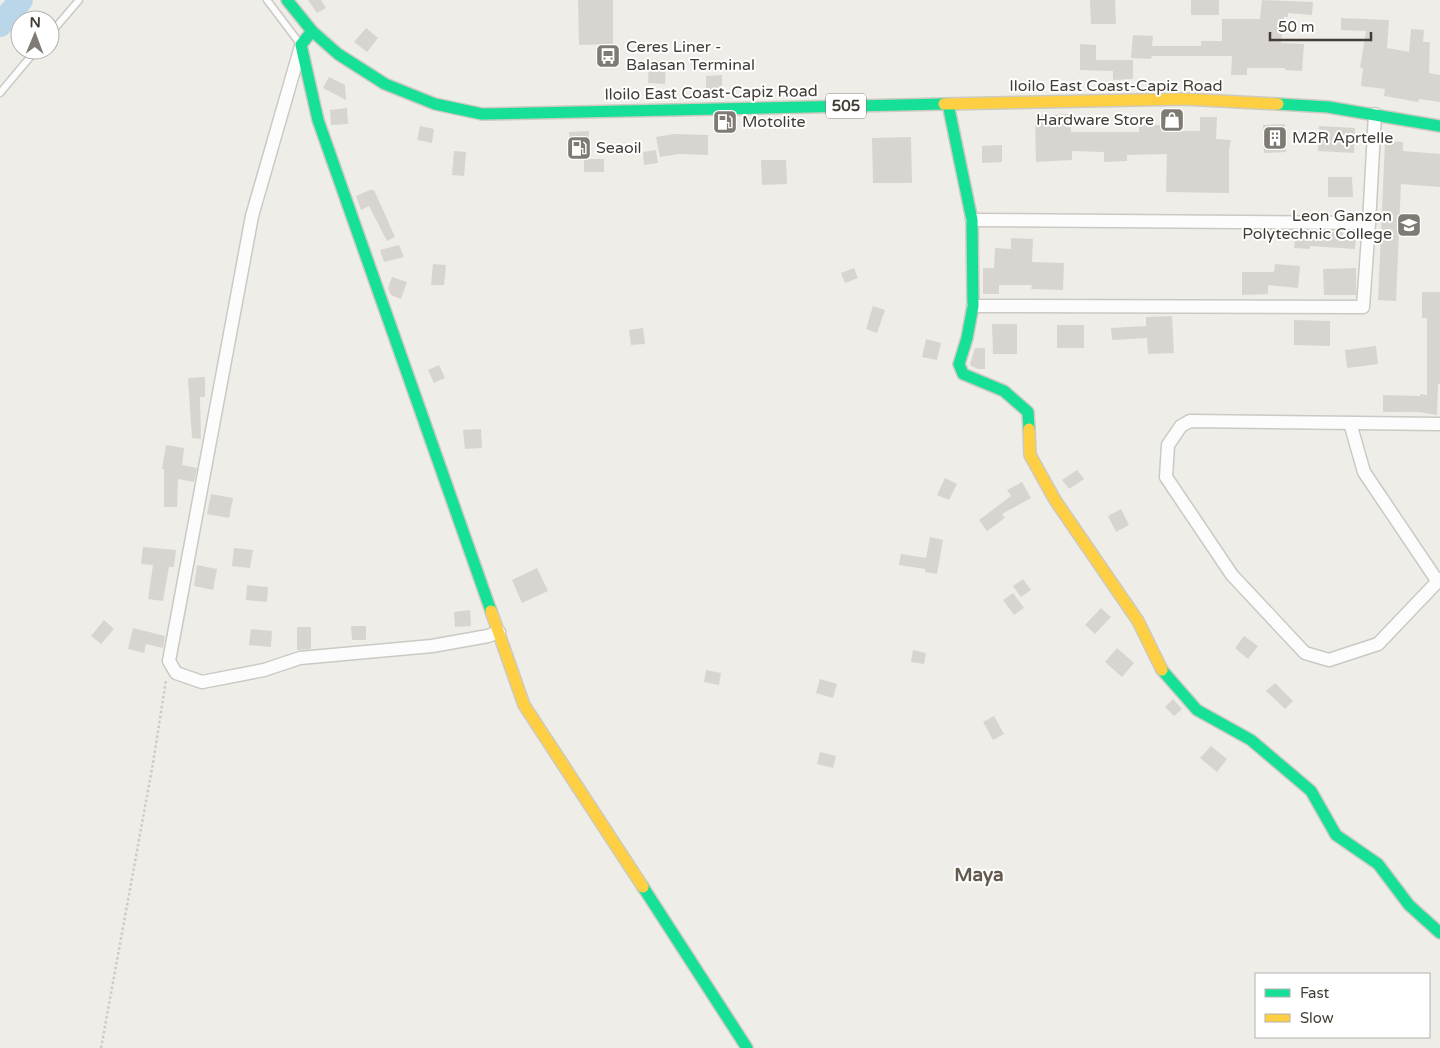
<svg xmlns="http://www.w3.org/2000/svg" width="1440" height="1048" viewBox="0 0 1440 1048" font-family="'Varela Round',sans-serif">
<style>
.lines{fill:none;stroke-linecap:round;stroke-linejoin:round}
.river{stroke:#bad7ea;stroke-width:24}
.building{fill:#d8d5d0}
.lane-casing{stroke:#cac9c4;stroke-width:9}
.street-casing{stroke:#cac9c4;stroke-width:15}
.fast-casing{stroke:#cdcabf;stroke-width:14}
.slow-casing{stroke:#cdcabf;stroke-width:14}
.path{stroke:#cccbc7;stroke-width:2.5;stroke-dasharray:2.5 2.5;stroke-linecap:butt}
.lane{stroke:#fcfcfc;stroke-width:6}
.street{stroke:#fcfcfc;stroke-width:12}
.fast{stroke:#16e098;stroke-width:11}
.slow{stroke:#ffcf43;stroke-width:11}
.labels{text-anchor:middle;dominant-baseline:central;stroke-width:4;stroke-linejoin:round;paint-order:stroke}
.shield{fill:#fff;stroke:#7b7872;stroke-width:1}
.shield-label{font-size:15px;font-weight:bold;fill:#433e35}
.poi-label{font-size:16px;fill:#433e35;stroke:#fff;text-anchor:start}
.street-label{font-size:16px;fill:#433e35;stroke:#fff}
.quarter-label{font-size:19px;font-weight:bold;fill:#655b4d;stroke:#fff}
</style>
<rect width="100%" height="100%" fill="#eeede8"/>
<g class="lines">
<polyline class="river" points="0,25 21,0"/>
</g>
<g class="building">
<polygon points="308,0 321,0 326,8 317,13"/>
<polygon points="578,0 613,0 613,44 579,45"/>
<polygon points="1090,0 1115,0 1116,24 1091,24"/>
<rect x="1191" y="0" width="28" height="15"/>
<polygon points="1262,0 1313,2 1312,15 1288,13 1288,17 1284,17 1281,43 1304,44 1302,71 1285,70 1285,68 1247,68 1247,75 1231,75 1232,56 1152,56 1151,59 1131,58 1133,35 1153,36 1152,46 1201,46 1201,41 1222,41 1222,19 1260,19"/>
<polygon points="1341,18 1389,20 1387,48 1409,52 1411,29 1424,30 1423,42 1430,42 1429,73 1440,75 1440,102 1419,99 1418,102 1384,96 1385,89 1361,86 1363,68 1360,68 1366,31 1341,30"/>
<polygon points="366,28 378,38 367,52 354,42"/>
<polygon points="1080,44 1096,45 1096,60 1133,60 1133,79 1113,80 1113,71 1080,70"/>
<polygon points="649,60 666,61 665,84 648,83"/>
<polygon points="722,75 722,91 706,92 706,76"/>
<polygon points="329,77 345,85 346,100 323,88"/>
<polygon points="347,108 348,124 331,125 330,110"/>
<polygon points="1070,114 1071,132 1139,132 1139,125 1162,125 1162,131 1200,131 1200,117 1217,117 1216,139 1231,140 1229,150 1229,193 1166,192 1167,154 1127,155 1127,161 1104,162 1104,152 1072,151 1072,160 1036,162 1035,116"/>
<polygon points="1285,124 1286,152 1264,153 1263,125"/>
<polygon points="420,126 434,129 432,143 417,140"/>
<polygon points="1319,126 1355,128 1354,153 1318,151"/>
<polygon points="589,131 589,145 570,146 569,132"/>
<polygon points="674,134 708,135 708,155 679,154 660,157 656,137"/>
<polygon points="911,137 912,183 873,183 872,138"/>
<polygon points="1385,141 1403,142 1403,151 1440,154 1440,187 1401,184 1396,301 1378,300"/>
<polygon points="1002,145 1002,162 982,163 982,146"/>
<polygon points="656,150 658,163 644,165 643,152"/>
<polygon points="454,151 466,152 464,176 452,175"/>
<rect x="584" y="159" width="20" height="13"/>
<polygon points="761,160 786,160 787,184 762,185"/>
<polygon points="1328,177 1352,177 1353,197 1328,197"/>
<polygon points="370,190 374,190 395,237 387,241 369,206 361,210 356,196"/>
<polygon points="1296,231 1343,232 1342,238 1356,238 1355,249 1310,246 1310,249 1294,248"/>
<polygon points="1011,238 1033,239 1032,262 1064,263 1063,290 1031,289 1032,285 999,285 999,294 983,294 983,268 994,268 995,248 1011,249"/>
<polygon points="399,245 404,257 384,262 380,250"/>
<polygon points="433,264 446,265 444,285 431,285"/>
<polygon points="1275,264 1300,266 1298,288 1268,285 1268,294 1242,295 1242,272 1274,272"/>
<polygon points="854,268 858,278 845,283 841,273"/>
<polygon points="1356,268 1356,295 1324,295 1323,269"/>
<polygon points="392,277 407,282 401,299 391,295 388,288"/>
<polygon points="1422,292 1440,292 1440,384 1438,384 1437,415 1419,412 1383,412 1383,395 1420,396 1420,394 1427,395 1427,318 1422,318"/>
<polygon points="873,306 885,310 877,333 866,329"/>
<polygon points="1172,316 1174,353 1148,354 1147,338 1112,340 1111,328 1146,326 1146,317"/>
<polygon points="1294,320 1330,321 1330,346 1294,345"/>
<polygon points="992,324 1017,324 1017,354 993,354"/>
<rect x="1057" y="325" width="27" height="23"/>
<polygon points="643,328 645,344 631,345 629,330"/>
<polygon points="926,339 941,343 937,360 922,357"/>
<polygon points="1376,346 1378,364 1347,368 1345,350"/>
<polygon points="975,348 985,348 985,369 978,369 971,366 970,364"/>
<polygon points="439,365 445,378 434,383 428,370"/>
<polygon points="205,377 205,397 200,397 201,439 192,438 188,378"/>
<polygon points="481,429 482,448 465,449 463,430"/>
<polygon points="166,445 184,448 182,465 197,468 194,482 178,479 177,507 164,507 164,469 162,469"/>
<polygon points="1077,470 1084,479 1069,489 1062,480"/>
<polygon points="945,478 957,484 949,500 937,495"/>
<polygon points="1022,482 1031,498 1002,514 1005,518 987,531 979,520 1011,496 1007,490"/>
<polygon points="211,494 233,498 229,518 207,514"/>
<polygon points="1121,509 1129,525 1116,532 1108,516"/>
<polygon points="930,537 943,540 937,574 925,572 925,569 899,565 901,554 926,558"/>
<polygon points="143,547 176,550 174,567 169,567 163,601 148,599 153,565 141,564"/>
<polygon points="234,548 253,550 250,568 232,566"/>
<polygon points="197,565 217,569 213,590 194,586"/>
<polygon points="537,568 548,591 522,603 512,580"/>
<polygon points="1023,579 1031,590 1021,597 1013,586"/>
<polygon points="247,585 268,587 267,602 246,600"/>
<polygon points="1013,593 1024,608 1014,615 1003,600"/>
<polygon points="1101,608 1111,617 1095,634 1085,625"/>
<polygon points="470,610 471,626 455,627 454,612"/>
<polygon points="104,620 114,629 101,644 91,636"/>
<polygon points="351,626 366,626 366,640 352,640"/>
<polygon points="297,627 311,627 311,649 297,650"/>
<polygon points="133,628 165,636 163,648 146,644 144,653 128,649"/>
<polygon points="251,629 272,631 271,647 249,645"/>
<polygon points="1244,636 1258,646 1248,659 1235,648"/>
<polygon points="1117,648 1134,663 1122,677 1105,662"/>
<polygon points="913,650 926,653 924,664 911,662"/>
<polygon points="706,670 721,673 719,685 704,682"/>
<polygon points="820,679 837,684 833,698 816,693"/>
<polygon points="1275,683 1293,701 1285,709 1266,691"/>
<polygon points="1173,699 1182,709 1174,716 1165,707"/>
<polygon points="994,716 1004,734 993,740 983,722"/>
<polygon points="1211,746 1227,759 1217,772 1200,758"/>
<polygon points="820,752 836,756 833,768 817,764"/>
</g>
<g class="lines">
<defs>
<g id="lane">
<polyline points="267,0 301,45"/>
<polyline points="50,34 79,0"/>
<polyline points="0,93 36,50"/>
</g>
<g id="street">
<polyline points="301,46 252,216 169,661 176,673 202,682 264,670 300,658 432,646 488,636 499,632"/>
<polyline points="972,220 1369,223 1375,114"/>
<polyline points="973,306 1363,307 1369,223"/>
<polyline points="1350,423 1364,472 1438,582"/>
<polyline points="1440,424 1190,421 1181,426 1168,445 1166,477 1232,575 1305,653 1329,660 1378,644 1440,579"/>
</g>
<g id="fast">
<polyline points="287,0 312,31 338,54 385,84 435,104 482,114 944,104"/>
<polyline points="312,31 301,45 318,120 491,611"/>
<polyline points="948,104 972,220 973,306 967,338 959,364 963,374 1004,391 1028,412 1029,429"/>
<polyline points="1278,104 1328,107 1440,126"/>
<polyline points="1162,670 1197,710 1251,740 1311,791 1336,835 1378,864 1409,905 1440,933"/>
<polyline points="643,887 747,1048"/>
</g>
<g id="slow">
<polyline points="944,104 1184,99 1278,104"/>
<polyline points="1029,429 1030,455 1055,500 1138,621 1162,670"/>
<polyline points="491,611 524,705 643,887"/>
</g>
</defs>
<use href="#lane" class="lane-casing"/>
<use href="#street" class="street-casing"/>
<use href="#fast" class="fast-casing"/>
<use href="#slow" class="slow-casing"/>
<polyline class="path" points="101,1048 153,763 166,680"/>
<use href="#lane" class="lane"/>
<use href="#street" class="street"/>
<use href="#fast" class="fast"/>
<use href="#slow" class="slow"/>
</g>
<defs>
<symbol id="bus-square" viewBox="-11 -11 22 22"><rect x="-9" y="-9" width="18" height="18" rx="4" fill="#7f7b74" stroke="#fff"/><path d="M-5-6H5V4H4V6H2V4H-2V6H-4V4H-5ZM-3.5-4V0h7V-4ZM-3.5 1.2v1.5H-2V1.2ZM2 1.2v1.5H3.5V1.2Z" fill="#fff"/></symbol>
<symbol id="shop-square" viewBox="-11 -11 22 22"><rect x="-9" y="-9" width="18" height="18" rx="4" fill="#7f7b74" stroke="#fff"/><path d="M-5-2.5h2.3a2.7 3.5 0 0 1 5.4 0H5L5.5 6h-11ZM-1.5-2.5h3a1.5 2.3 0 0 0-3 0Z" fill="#fff"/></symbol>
<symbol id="fuel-square" viewBox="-11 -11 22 22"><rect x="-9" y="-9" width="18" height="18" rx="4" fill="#7f7b74" stroke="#fff"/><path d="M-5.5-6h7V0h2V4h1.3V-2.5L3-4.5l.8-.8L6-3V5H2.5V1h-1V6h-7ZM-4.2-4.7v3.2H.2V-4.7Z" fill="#fff"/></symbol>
<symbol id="building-square" viewBox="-11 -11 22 22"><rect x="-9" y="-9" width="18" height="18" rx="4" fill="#7f7b74" stroke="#fff"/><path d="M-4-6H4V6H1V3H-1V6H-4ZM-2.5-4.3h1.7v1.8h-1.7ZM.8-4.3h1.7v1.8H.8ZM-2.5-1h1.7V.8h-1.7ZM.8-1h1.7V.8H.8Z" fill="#fff"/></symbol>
<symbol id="university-square" viewBox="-11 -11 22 22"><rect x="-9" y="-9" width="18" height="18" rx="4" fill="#7f7b74" stroke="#fff"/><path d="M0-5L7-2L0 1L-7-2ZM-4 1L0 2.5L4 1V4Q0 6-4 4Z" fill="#fff"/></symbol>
</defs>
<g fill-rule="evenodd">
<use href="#bus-square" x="594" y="42" width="28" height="28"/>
<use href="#shop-square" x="1158" y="106" width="28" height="28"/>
<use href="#fuel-square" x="711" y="108" width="28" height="28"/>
<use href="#building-square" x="1261" y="124" width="28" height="28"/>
<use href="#fuel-square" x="565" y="134" width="28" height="28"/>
<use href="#university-square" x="1395" y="211" width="28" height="28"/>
</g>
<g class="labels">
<rect class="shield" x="826" y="93.5" width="40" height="25" rx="4"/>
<g class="shield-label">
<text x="846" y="106">505</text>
</g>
<g class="poi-label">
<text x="626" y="47">Ceres Liner -<tspan x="626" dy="18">Balasan Terminal</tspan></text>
<text x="1154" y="120" text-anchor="end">Hardware Store</text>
<text x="742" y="122">Motolite</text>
<text x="1292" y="138">M2R Aprtelle</text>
<text x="596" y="148">Seaoil</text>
<text x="1392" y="216" text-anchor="end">Leon Ganzon<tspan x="1392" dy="18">Polytechnic College</tspan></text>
</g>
<g class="street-label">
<text x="1116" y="86">Iloilo East Coast-Capiz Road</text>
<text transform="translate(711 93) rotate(-1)">Iloilo East Coast-Capiz Road</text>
</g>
<g class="quarter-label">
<text x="979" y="875">Maya</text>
</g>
</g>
<rect x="1255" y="973" width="175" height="65" fill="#ffffff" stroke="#b4b2ae"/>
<rect x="1265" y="989" width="25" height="8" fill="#16e098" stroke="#b4b2ae"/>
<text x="1300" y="998" font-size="15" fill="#433e35">Fast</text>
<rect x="1265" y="1014" width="25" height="8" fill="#ffcf43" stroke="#b4b2ae"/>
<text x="1300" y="1023" font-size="15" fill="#433e35">Slow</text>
<g transform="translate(35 35) rotate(1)"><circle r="24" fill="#ffffff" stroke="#b4b2ae"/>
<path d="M0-4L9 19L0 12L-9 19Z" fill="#7f7b74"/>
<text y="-8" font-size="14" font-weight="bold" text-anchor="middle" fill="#433e35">N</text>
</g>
<path d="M1270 32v8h101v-8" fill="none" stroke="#433e35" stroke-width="2.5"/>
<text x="1278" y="32" font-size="15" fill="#433e35" stroke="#ffffff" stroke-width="4" paint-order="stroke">50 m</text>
</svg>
